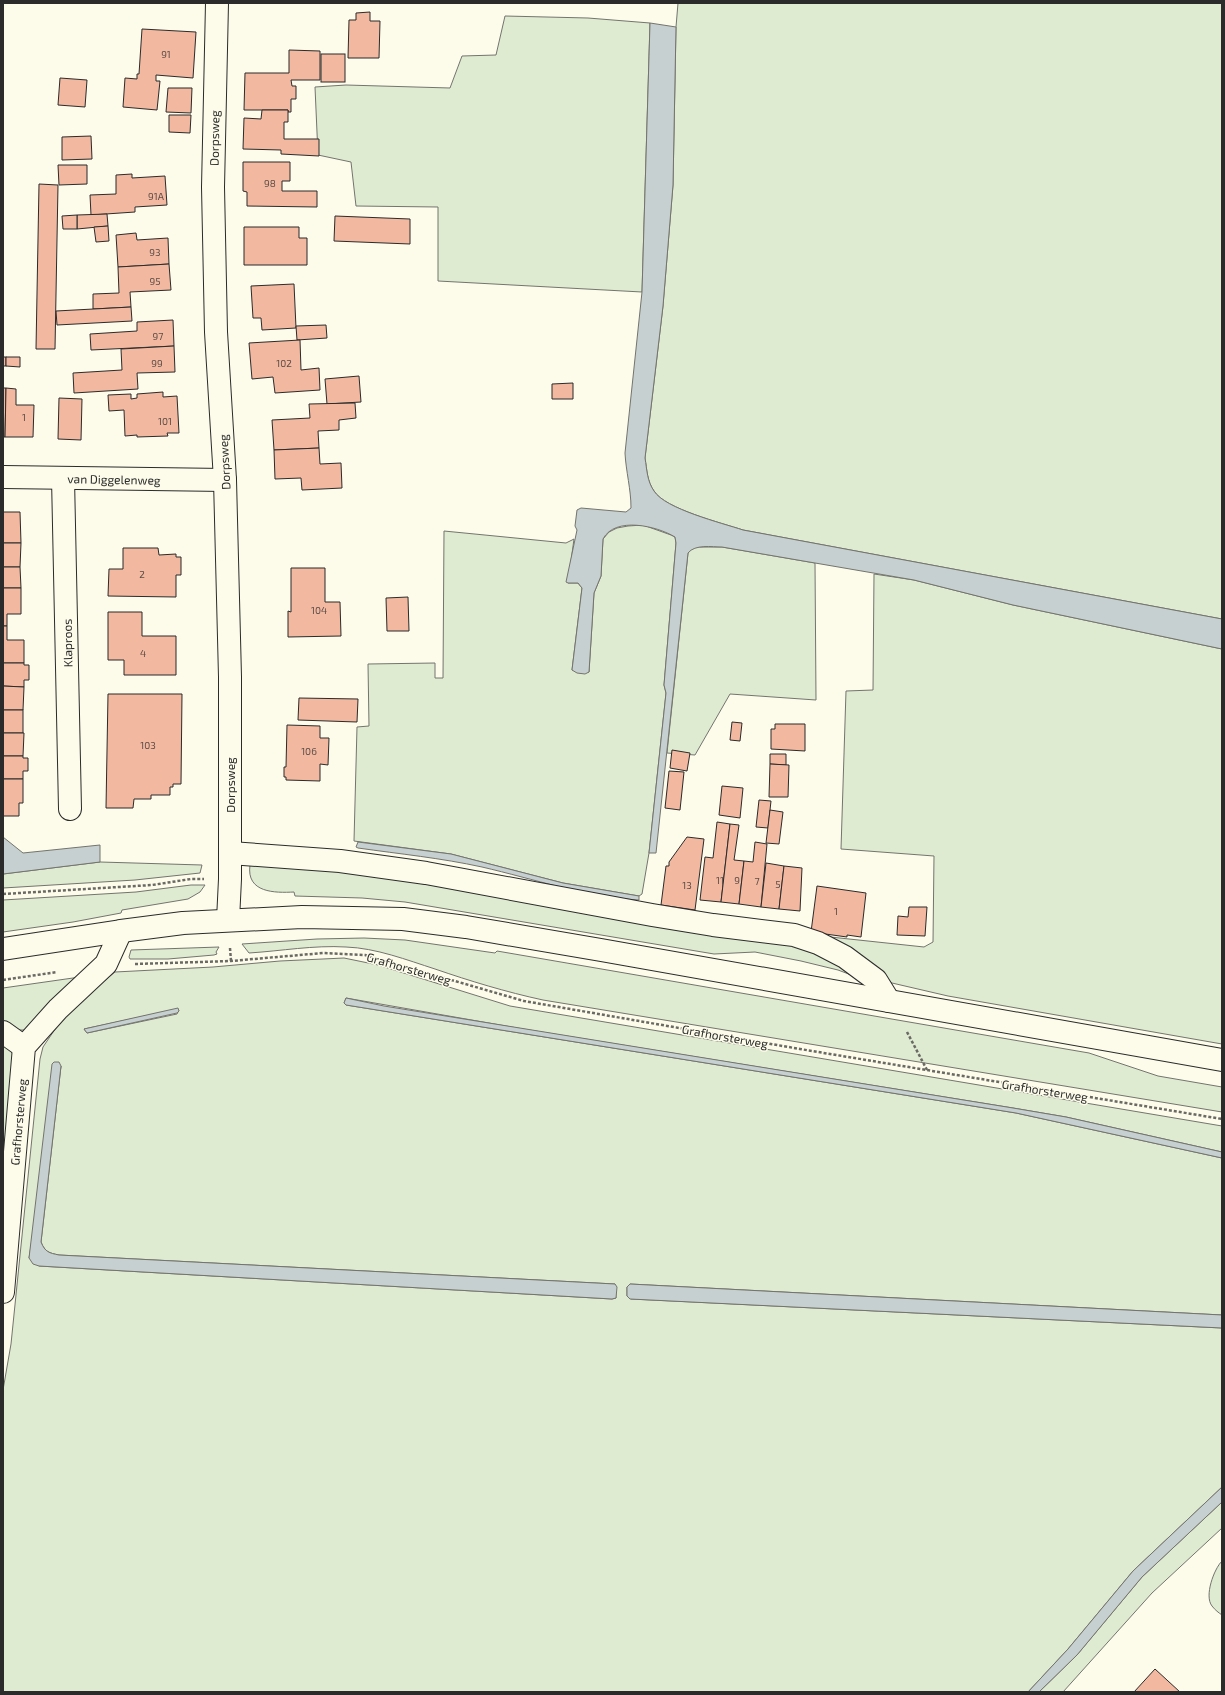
<svg xmlns="http://www.w3.org/2000/svg" width="1225" height="1695" viewBox="0 0 1225 1695" font-family="'Exo 2',sans-serif">
<style>
.green{fill:#deebd1;stroke:#74746e;fill-rule:evenodd}
.water{fill:#c7d0d0;stroke:#74746e}
.building{fill:#f2b8a0;stroke:#2b2b2b}
.lines{fill:none;stroke-linecap:round;stroke-linejoin:round}
.minor-casing{stroke:#2b2b2b;stroke-width:24}
.major-casing{stroke:#2b2b2b;stroke-width:24}
.path{stroke:#6a6964;stroke-width:2.5;stroke-dasharray:3 2;stroke-linecap:butt}
.minor{stroke:#fdfbea;stroke-width:22}
.major{stroke:#fdfbea;stroke-width:22}
.labels{text-anchor:middle;dominant-baseline:central;stroke-width:3;stroke-linejoin:round;paint-order:stroke}
.number-label{font-size:10px;fill:#5d4e48}
.street-label{font-size:12px;fill:#2b2b2b;stroke:#fdfbea}
</style>
<rect width="100%" height="100%" fill="#fdfbea"/>
<g class="green">
<path d="M 678,3 L 1222,3 L 1222,619 L 743,530 C 722,523 665,509 654,491 C 647,481 647,470 645,458 L 663,306 L 673,185 L 676,27 Z"/>
<polygon points="505,16 588,18 650,23 642,292 438,281 438,207 356,206 351,162 318,155 315,87 346,85 450,88 462,56 496,55"/>
<polygon points="643,525 671,535 675,537 676,543 664,685 666,693 649,853 642,894 639,896 563,883 451,854 354,841 357,727 369,726 368,664 435,663 435,678 443,678 444,531 566,543 574,539 568,583 578,583 582,588 572,670 589,672 594,593 601,576 603,539 609,532 617,528 628,526"/>
<polygon points="697,547 722,547 815,563 816,700 730,694 695,755 667,753 688,553 691,549"/>
<polygon points="874,574 914,580 1013,605 1222,649 1222,1044 948,996 892,983 821,936 924,947 933,942 934,856 841,849 846,691 873,690"/>
<path d="M 278,860 L 810,947 L 854,976 L 838,970 L 801,961 L 755,952 L 714,954 L 405,902 L 362,898 L 295,896 L 294,892 C 275,893 246,893 250,865 Z"/>
<polygon points="100,862 202,865 200,873 135,880 3,888 3,874"/>
<polygon points="191,885 205,885 200,892 188,899 122,910 121,913 73,922 3,932 3,900 136,892"/>
<path d="M 364,938 L 405,940 L 495,953 L 497,951 L 1089,1053 L 1158,1076 L 1222,1087 L 1222,1112 L 543,1000 C 506,992 470,981 435,969 C 407,960 376,948 346,947 C 314,945 281,951 249,953 L 242,944 L 317,939 Z"/>
<polygon points="219,947 216,952 217,954 214,955 168,959 130,959 129,957 131,950"/>
<path d="M 344,958 L 378,965 L 510,1006 L 1222,1126 L 1222,1152 L 1066,1117 L 1013,1108 L 523,1029 L 346,998 L 344,1003 L 346,1005 L 1016,1113 L 1222,1158 L 1222,1315 L 630,1284 L 627,1287 L 627,1296 L 631,1299 L 1222,1328 L 1222,1487 L 1133,1571 L 1068,1649 L 1028,1692 L 3,1692 L 3,1390 L 11,1344 L 40,1059 L 43,1047 L 68,1010 L 115,972 L 213,967 L 280,961 ZM 178,1009 L 179,1010 L 177,1014 L 87,1033 L 84,1029 ZM 61,1066 L 41,1242 C 45,1252 49,1253 59,1255 L 615,1284 L 616,1298 L 612,1299 L 39,1266 L 29,1258 Z"/>
<polygon points="80,977 30,1030 15,1030 3,1022 3,988"/>
<polygon points="3,1041 16,1056 3,1184"/>
<polygon points="1222,1502 1222,1528 1152,1593 1063,1692 1039,1692 1077,1655 1142,1577"/>
<path d="M 1222,1561 L 1222,1615 C 1219,1613 1215,1610 1212,1606 C 1204,1596 1214,1569 1222,1561 Z"/>
</g>
<g class="water">
<path d="M 650,23 L 676,27 L 673,185 L 663,306 L 645,458 C 647,470 647,481 654,491 C 665,509 722,523 743,530 L 1222,619 L 1222,649 L 1013,605 L 914,580 L 722,547 C 712,547 695,544 688,553 L 656,853 L 649,853 L 666,693 L 664,685 L 676,543 L 675,537 C 657,526 615,516 603,539 L 601,576 L 594,593 L 589,672 L 585,674 L 577,673 L 572,670 L 582,588 L 578,583 L 568,583 L 566,582 L 577,530 L 575,526 L 577,510 L 581,508 L 626,512 L 631,508 C 631,489 626,472 625,453 L 642,292 Z"/>
<polygon points="3,837 23,853 100,845 100,862 3,874"/>
<path d="M 358,842 L 451,854 L 563,883 L 639,896 L 639,900 C 586,897 534,879 482,867 C 441,858 400,854 358,848 L 356,847 Z"/>
<polygon points="346,998 384,1006 1013,1108 1066,1117 1222,1152 1222,1158 1016,1113 346,1005 344,1003"/>
<polygon points="178,1008 179,1011 177,1013 87,1033 84,1029"/>
<path d="M 54,1062 L 59,1062 L 61,1066 L 41,1242 C 45,1252 49,1253 59,1255 L 615,1284 L 617,1287 L 616,1298 L 612,1299 L 39,1266 L 33,1264 L 29,1258 L 52,1064 Z"/>
<polygon points="630,1284 1222,1315 1222,1328 630,1299 627,1296 627,1287"/>
<polygon points="1222,1487 1222,1502 1142,1577 1077,1655 1039,1692 1028,1692 1068,1649 1133,1571"/>
</g>
<g class="building">
<polygon points="370,12 370,21 380,21 379,58 348,58 349,20 356,20 356,13"/>
<polygon points="142,29 196,32 193,78 156,75 156,81 160,81 157,110 123,107 125,78 137,79 137,74 139,74"/>
<polygon points="289,50 320,51 320,80 291,80 292,86 296,86 296,99 291,99 291,112 288,112 288,110 244,110 245,73 289,73"/>
<rect x="321" y="54" width="24" height="28"/>
<polygon points="60,78 87,80 85,107 58,105"/>
<polygon points="168,88 192,88 191,113 166,112"/>
<polygon points="262,110 288,110 288,122 284,122 284,139 319,139 319,156 281,154 281,150 243,149 244,118 261,119"/>
<polygon points="169,115 191,115 190,133 169,132"/>
<polygon points="91,136 92,159 62,160 62,137"/>
<polygon points="243,162 290,162 290,181 282,181 282,191 317,191 317,207 247,206 247,192 243,191"/>
<polygon points="58,165 87,165 87,184 59,185"/>
<polygon points="132,174 132,178 165,176 167,205 135,207 135,212 91,215 90,195 116,194 116,175"/>
<polygon points="39,184 58,185 55,349 36,349"/>
<polygon points="107,214 108,226 77,229 77,215"/>
<polygon points="77,215 77,229 63,229 62,216"/>
<polygon points="335,216 410,219 410,244 334,241"/>
<polygon points="108,226 109,241 96,242 94,227"/>
<polygon points="244,227 299,227 299,238 307,238 307,265 244,265"/>
<polygon points="136,233 137,240 168,238 169,264 118,267 116,235"/>
<polygon points="169,264 171,290 130,292 131,307 93,309 93,294 119,293 118,267"/>
<polygon points="294,284 296,328 262,330 261,318 253,318 251,286"/>
<polygon points="131,307 132,321 57,325 56,311"/>
<polygon points="173,320 174,346 91,350 90,334 137,331 137,322"/>
<polygon points="326,325 327,338 297,340 296,326"/>
<polygon points="300,340 301,370 319,368 320,390 275,393 273,377 252,379 249,343"/>
<polygon points="174,346 175,372 137,373 138,389 74,393 73,373 122,370 121,349"/>
<rect x="3" y="357" width="3" height="9"/>
<polygon points="6,357 20,357 20,367 6,366"/>
<polygon points="359,376 361,402 327,404 325,379"/>
<polygon points="573,383 573,399 552,399 552,384"/>
<polygon points="3,388 6,388 5,437 3,437"/>
<polygon points="6,388 16,389 16,405 34,405 33,437 5,437"/>
<polygon points="163,392 163,397 177,396 179,433 167,433 168,436 137,437 137,435 125,436 124,410 109,411 108,395 131,394 131,399 137,398 137,394"/>
<polygon points="59,398 82,399 81,440 58,439"/>
<polygon points="355,403 356,418 339,420 339,430 318,431 319,448 274,450 272,420 310,418 309,404"/>
<polygon points="319,448 320,464 341,463 342,488 302,490 301,478 275,479 274,450"/>
<polygon points="3,512 20,512 21,543 3,543"/>
<polygon points="3,543 21,543 20,567 3,567"/>
<polygon points="123,548 158,548 159,555 176,554 176,557 181,557 181,575 176,575 176,597 108,596 109,569 123,569"/>
<polygon points="3,567 20,567 21,588 3,588"/>
<polygon points="291,568 325,568 325,602 340,602 341,636 288,637 288,611 291,612"/>
<polygon points="3,588 21,588 21,614 7,614 7,626 3,626"/>
<polygon points="408,597 409,631 387,631 386,598"/>
<polygon points="108,612 142,612 142,636 176,636 176,675 124,675 124,660 108,660"/>
<polygon points="3,626 7,626 7,640 24,640 24,663 3,663"/>
<polygon points="3,663 24,663 24,665 29,665 29,680 24,680 24,687 3,686"/>
<polygon points="3,686 24,687 23,710 3,710"/>
<polygon points="108,694 182,694 181,784 173,784 173,787 170,787 170,795 151,795 151,799 134,799 133,808 106,808"/>
<polygon points="299,698 358,699 357,722 298,720"/>
<rect x="3" y="710" width="20" height="23"/>
<polygon points="732,722 742,723 740,741 730,740"/>
<polygon points="775,724 805,724 805,751 771,749 771,729 775,729"/>
<polygon points="287,725 320,726 320,738 329,738 328,765 320,764 320,781 286,780 286,777 284,777 284,767 286,767"/>
<polygon points="3,733 24,733 23,756 3,756"/>
<polygon points="672,750 690,753 687,771 670,768"/>
<polygon points="770,754 786,754 786,765 770,764"/>
<polygon points="3,756 23,756 23,758 28,758 28,771 23,771 23,779 3,779"/>
<polygon points="770,764 789,765 788,797 769,797"/>
<polygon points="669,771 684,772 680,810 665,808"/>
<polygon points="3,779 23,779 23,803 19,803 19,816 3,816"/>
<polygon points="722,786 743,788 740,818 719,815"/>
<polygon points="759,800 771,801 768,828 756,827"/>
<polygon points="770,810 783,812 779,844 766,843"/>
<polygon points="717,822 730,824 721,902 700,900 705,857 713,858"/>
<polygon points="730,824 739,825 734,860 744,861 739,904 721,902"/>
<polygon points="687,837 704,839 695,910 661,905 666,866 669,866 669,862"/>
<polygon points="755,842 767,844 761,907 739,904 744,861 753,862"/>
<polygon points="766,863 784,866 779,909 761,907"/>
<polygon points="784,866 802,868 800,911 779,909"/>
<polygon points="817,886 866,893 861,937 847,935 847,937 811,932"/>
<polygon points="909,907 927,907 925,936 897,935 898,916 908,917"/>
<polygon points="1155,1669 1180,1692 1134,1692"/>
</g>
<g class="lines">
<defs>
<g id="minor">
<polyline points="217,3 213,187 216,332 225,480 230,677 230,879 228,920"/>
<polyline points="3,477 225,480"/>
<polyline points="63,478 70,809"/>
<polyline points="230,853 340,861 426,873 652,915 713,925 794,935 818,943 845,957 876,980 889,1001"/>
<polyline points="3,1032 24,1047"/>
<polyline points="3,1292 24,1047 58,1009 106,964 121,931"/>
</g>
<polyline id="major" points="3,949 121,931 183,923 302,917 403,919 466,927 601,950 1222,1060"/>
</defs>
<use href="#minor" class="minor-casing"/>
<use href="#major" class="major-casing"/>
<g class="path">
<polyline points="3,894 152,885 191,879 204,879"/>
<polyline points="230,948 231,961"/>
<polyline points="135,964 231,961 323,953 365,955 524,1001 800,1049 1222,1119"/>
<polyline points="3,980 57,972"/>
<polyline points="907,1032 927,1070"/>
</g>
<use href="#minor" class="minor"/>
<use href="#major" class="major"/>
</g>
<g class="labels">
<g class="number-label">
<text x="166" y="54">91</text>
<text x="270" y="183">98</text>
<text x="156" y="196">91A</text>
<text x="155" y="252">93</text>
<text x="155" y="281">95</text>
<text x="158" y="336">97</text>
<text x="157" y="363">99</text>
<text x="284" y="363">102</text>
<text x="24" y="417">1</text>
<text x="165" y="421">101</text>
<text x="142" y="574">2</text>
<text x="319" y="610">104</text>
<text x="143" y="653">4</text>
<text x="148" y="745">103</text>
<text x="309" y="751">106</text>
<text x="720" y="880">11</text>
<text x="737" y="880">9</text>
<text x="757" y="881">7</text>
<text x="778" y="884">5</text>
<text x="687" y="885">13</text>
<text x="836" y="911">1</text>
</g>
<g class="street-label">
<text transform="translate(214 138) rotate(-89)">Dorpsweg</text>
<text transform="translate(224 462) rotate(-93)">Dorpsweg</text>
<text transform="translate(114 479) rotate(1)">van Diggelenweg</text>
<text transform="translate(67 643) rotate(-91)">Klaproos</text>
<text transform="translate(230 785) rotate(-90)">Dorpsweg</text>
<text transform="translate(409 968) rotate(16)">Grafhorsterweg</text>
<text transform="translate(725 1036) rotate(10)">Grafhorsterweg</text>
<text transform="translate(1045 1090) rotate(9)">Grafhorsterweg</text>
<text transform="translate(18 1122) rotate(-85)">Grafhorsterweg</text>
</g>
</g>
<rect width="1225" height="1695" fill="none" stroke="#2b2b2b" stroke-width="8"/>
</svg>
